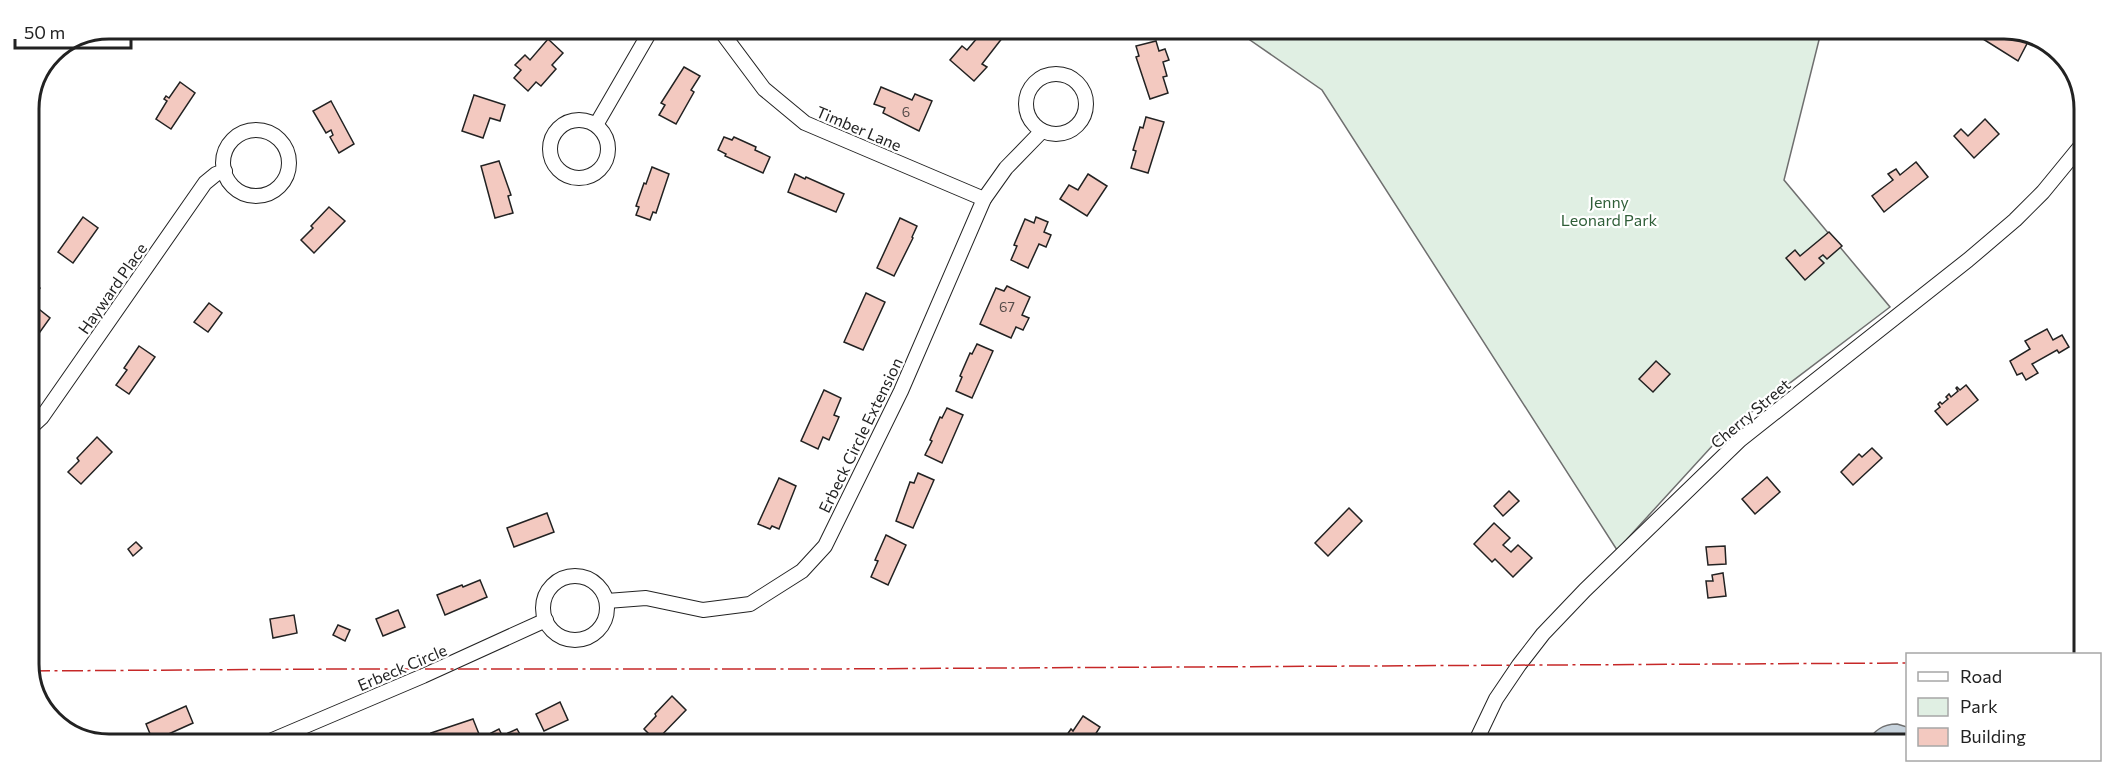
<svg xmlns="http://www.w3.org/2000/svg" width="2113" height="773" viewBox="0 0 2113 773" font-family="Commissioner,sans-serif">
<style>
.green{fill:#e0efe3;stroke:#6f6f6f;stroke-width:1.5}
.water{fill:#c7d3dd;stroke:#6f6f6f;stroke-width:1.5}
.building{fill:#f3c9c0;stroke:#222;stroke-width:1.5}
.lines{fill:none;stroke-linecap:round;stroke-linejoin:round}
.street-casing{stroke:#222;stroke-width:16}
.street{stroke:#fff;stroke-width:14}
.power{stroke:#c62828;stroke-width:1.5;stroke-dasharray:21 4.5 3 4.5;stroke-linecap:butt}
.labels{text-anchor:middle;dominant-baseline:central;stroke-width:4.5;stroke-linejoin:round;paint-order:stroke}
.number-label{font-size:14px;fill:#564c4a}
.street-label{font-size:16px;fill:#222;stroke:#fff}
.park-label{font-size:16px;fill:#2f5e38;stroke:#fff}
.rim{fill:none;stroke:#222;stroke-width:3}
</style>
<rect width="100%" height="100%" fill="#fff"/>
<polygon class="green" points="1262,31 1821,32 1784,180 1890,307 1724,433 1617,550 1322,90 1250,40"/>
<path class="water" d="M 1897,724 L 1907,727 L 1907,744 L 1866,744 C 1873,731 1882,724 1897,724 Z"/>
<g class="building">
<polygon points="984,30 996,30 1003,37 982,64 987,67 974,81 950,60 962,46 967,50"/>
<polygon points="1988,33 2030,33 2032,34 2018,61 1983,39"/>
<polygon points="548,39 563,53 552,65 556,69 541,86 536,82 528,91 514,78 521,70 515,65 525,55 530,60"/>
<polygon points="1156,41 1159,51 1165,49 1169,60 1163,62 1167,76 1163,77 1168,93 1150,99 1136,57 1139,56 1136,46"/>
<polygon points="684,67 700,76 691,90 694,92 676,124 659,115 665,105 661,103"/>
<polygon points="180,82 195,93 171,129 156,119 167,101 164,99 166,96 169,98"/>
<polygon points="881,87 912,100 915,94 932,101 919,131 883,113 885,108 874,104"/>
<polygon points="474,95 505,105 500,121 490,118 483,138 462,131"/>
<polygon points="331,101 354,144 339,153 330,137 333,135 331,130 326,133 313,111"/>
<polygon points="1146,117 1164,122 1148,173 1131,168 1136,151 1133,150 1140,127 1143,128"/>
<polygon points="1985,119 1999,134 1974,158 1954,136 1961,129 1968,136"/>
<polygon points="724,137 732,140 734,137 756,147 755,150 770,157 763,173 725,156 726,154 718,150"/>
<polygon points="499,161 511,195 508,196 513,213 495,218 481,166"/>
<polygon points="1916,162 1928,177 1884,212 1872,196 1893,180 1888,174 1896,169 1900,175"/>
<polygon points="652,167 669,174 656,213 653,212 650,220 636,215 639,207 636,206 644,183 646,184"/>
<polygon points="795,174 805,179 806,177 844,194 836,212 788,192"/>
<polygon points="1088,174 1107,186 1087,216 1060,199 1069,185 1078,190"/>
<polygon points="329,207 345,221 314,253 301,240 313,228 311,226"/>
<polygon points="83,217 98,228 73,263 58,252"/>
<polygon points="1036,217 1048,222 1044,232 1051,235 1046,247 1039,244 1028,268 1011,260 1017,246 1014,245 1025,219 1034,223"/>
<polygon points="900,218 917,226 912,237 913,238 894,276 877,268"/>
<polygon points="1829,232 1842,246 1827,259 1823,255 1819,258 1824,263 1805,280 1786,258 1795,250 1800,256"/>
<polygon points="33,282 40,288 34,296 29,292 29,289"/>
<polygon points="1007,286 1030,297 1022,315 1029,318 1023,330 1016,327 1011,338 980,324 996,288 1004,291"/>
<polygon points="866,293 885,302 863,350 844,342"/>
<polygon points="209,303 222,313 208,332 194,322"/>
<polygon points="35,306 50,318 32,343 29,340 29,314"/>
<polygon points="2047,329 2053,340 2062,335 2069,347 2059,353 2057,350 2032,364 2038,373 2026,380 2022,373 2017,375 2010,361 2030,349 2025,341"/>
<polygon points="977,344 993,351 972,398 956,391 962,377 960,376 970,353 972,354"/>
<polygon points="139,346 155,357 129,394 116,385 127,370 124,368"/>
<polygon points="1656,361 1670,374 1653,392 1639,379"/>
<polygon points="1966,385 1978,400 1947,425 1935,411 1940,407 1938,404 1940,402 1942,404 1948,399 1946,397 1949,394 1951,397 1958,391 1956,388 1957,387 1960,390"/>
<polygon points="824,390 841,398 834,415 839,417 829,440 823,437 818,449 801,441"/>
<polygon points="947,408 963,415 942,463 925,455 932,441 930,440 940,417 942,418"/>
<polygon points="97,437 112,452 81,484 68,472 79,461 77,458"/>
<polygon points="1872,448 1882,458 1853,485 1841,472 1859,454 1862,457"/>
<polygon points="918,473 934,480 913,528 896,521 910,482 914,483"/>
<polygon points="1767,477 1780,492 1755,514 1742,499"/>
<polygon points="779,478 796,486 779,529 772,526 770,529 758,524"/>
<polygon points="1509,491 1519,501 1503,516 1494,506"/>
<polygon points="1349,508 1362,521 1328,556 1315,543"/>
<polygon points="547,513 554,532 514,547 507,528"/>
<polygon points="1494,523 1510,538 1503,545 1511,552 1518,545 1532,558 1513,577 1495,559 1492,562 1474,544"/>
<polygon points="886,535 906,545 888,585 871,577 878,561 875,560"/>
<polygon points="136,542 142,548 133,556 128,549"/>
<polygon points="1725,546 1726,564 1708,565 1706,547"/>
<polygon points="1723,573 1726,596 1708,598 1706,581 1713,581 1712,575"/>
<polygon points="480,580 487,597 445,615 437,595 462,585 463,587"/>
<polygon points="398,610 405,627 383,636 376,619"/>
<polygon points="294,615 297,633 273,638 270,619"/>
<polygon points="338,625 350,630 345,641 333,635"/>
<polygon points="672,696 686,710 656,741 644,729 656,716 655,714"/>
<polygon points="560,702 568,720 544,731 536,714"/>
<polygon points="186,706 193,723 153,741 146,724"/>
<polygon points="1083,716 1100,727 1090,743 1066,742 1067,741 1064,739 1071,729 1073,731"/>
<polygon points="473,719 479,734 461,741 435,741 431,733"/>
<polygon points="499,729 505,741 495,741 491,733"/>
<polygon points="517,729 521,736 511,741 508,733"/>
<polygon points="1403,736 1423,743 1401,743"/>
</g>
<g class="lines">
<defs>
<g id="street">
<polyline points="720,30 764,89 805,123 984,199"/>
<circle cx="1056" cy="104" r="30"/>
<circle cx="579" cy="149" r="29"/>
<polyline points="596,125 651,30"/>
<circle cx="256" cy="163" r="33"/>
<polyline points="29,429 42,417 205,183 216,174 225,171"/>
<circle cx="575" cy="608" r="32"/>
<polyline points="607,601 646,598 703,610 750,604 802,571 825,546 901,391 984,199 1006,168 1042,131"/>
<polyline points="270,741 423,676 546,620"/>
<polyline points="1475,743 1496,699 1519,665 1543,634 1585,590 1740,440 1968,260 2015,220 2043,192 2084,142"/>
</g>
</defs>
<use href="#street" class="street-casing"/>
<use href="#street" class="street"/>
<polyline class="power" points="29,671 344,669 824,669 1908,663"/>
</g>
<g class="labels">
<g class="number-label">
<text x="906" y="111">6</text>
<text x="1007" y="306">67</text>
</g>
<g class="street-label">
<text transform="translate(859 128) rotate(23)">Timber Lane</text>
<text transform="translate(112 288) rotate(-55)">Hayward Place</text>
<text transform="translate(1750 413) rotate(-40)">Cherry Street</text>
<text transform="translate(860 435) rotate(-64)">Erbeck Circle Extension</text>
<text transform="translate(402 667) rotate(-23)">Erbeck Circle</text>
</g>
<g class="park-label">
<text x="1609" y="201">Jenny<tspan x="1609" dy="18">Leonard Park</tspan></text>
</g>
</g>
<path d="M0 0H2113V773H0ZM109 39H2004A70 70 0 0 1 2074 109V664A70 70 0 0 1 2004 734H109A70 70 0 0 1 39 664V109A70 70 0 0 1 109 39Z" fill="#fff" fill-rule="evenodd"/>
<path class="rim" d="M109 39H2004A70 70 0 0 1 2074 109V664A70 70 0 0 1 2004 734H109A70 70 0 0 1 39 664V109A70 70 0 0 1 109 39Z"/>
<rect x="1906" y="653" width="195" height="108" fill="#ffffff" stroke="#a7a7a7" stroke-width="1.5"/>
<rect x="1918" y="672" width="30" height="9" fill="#ffffff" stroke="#a7a7a7" stroke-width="1.5"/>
<text x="1960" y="683" font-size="18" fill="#222222">Road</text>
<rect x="1918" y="698" width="30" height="18" fill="#e0efe3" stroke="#a7a7a7" stroke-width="1.5"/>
<text x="1960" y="713" font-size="18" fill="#222222">Park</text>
<rect x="1918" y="728" width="30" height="18" fill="#f3c9c0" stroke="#a7a7a7" stroke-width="1.5"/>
<text x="1960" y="743" font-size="18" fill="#222222">Building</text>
<path d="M15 39v9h116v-9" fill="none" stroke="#222222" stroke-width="3"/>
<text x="24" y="39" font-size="18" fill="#222222" stroke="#ffffff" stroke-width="4.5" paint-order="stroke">50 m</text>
</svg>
